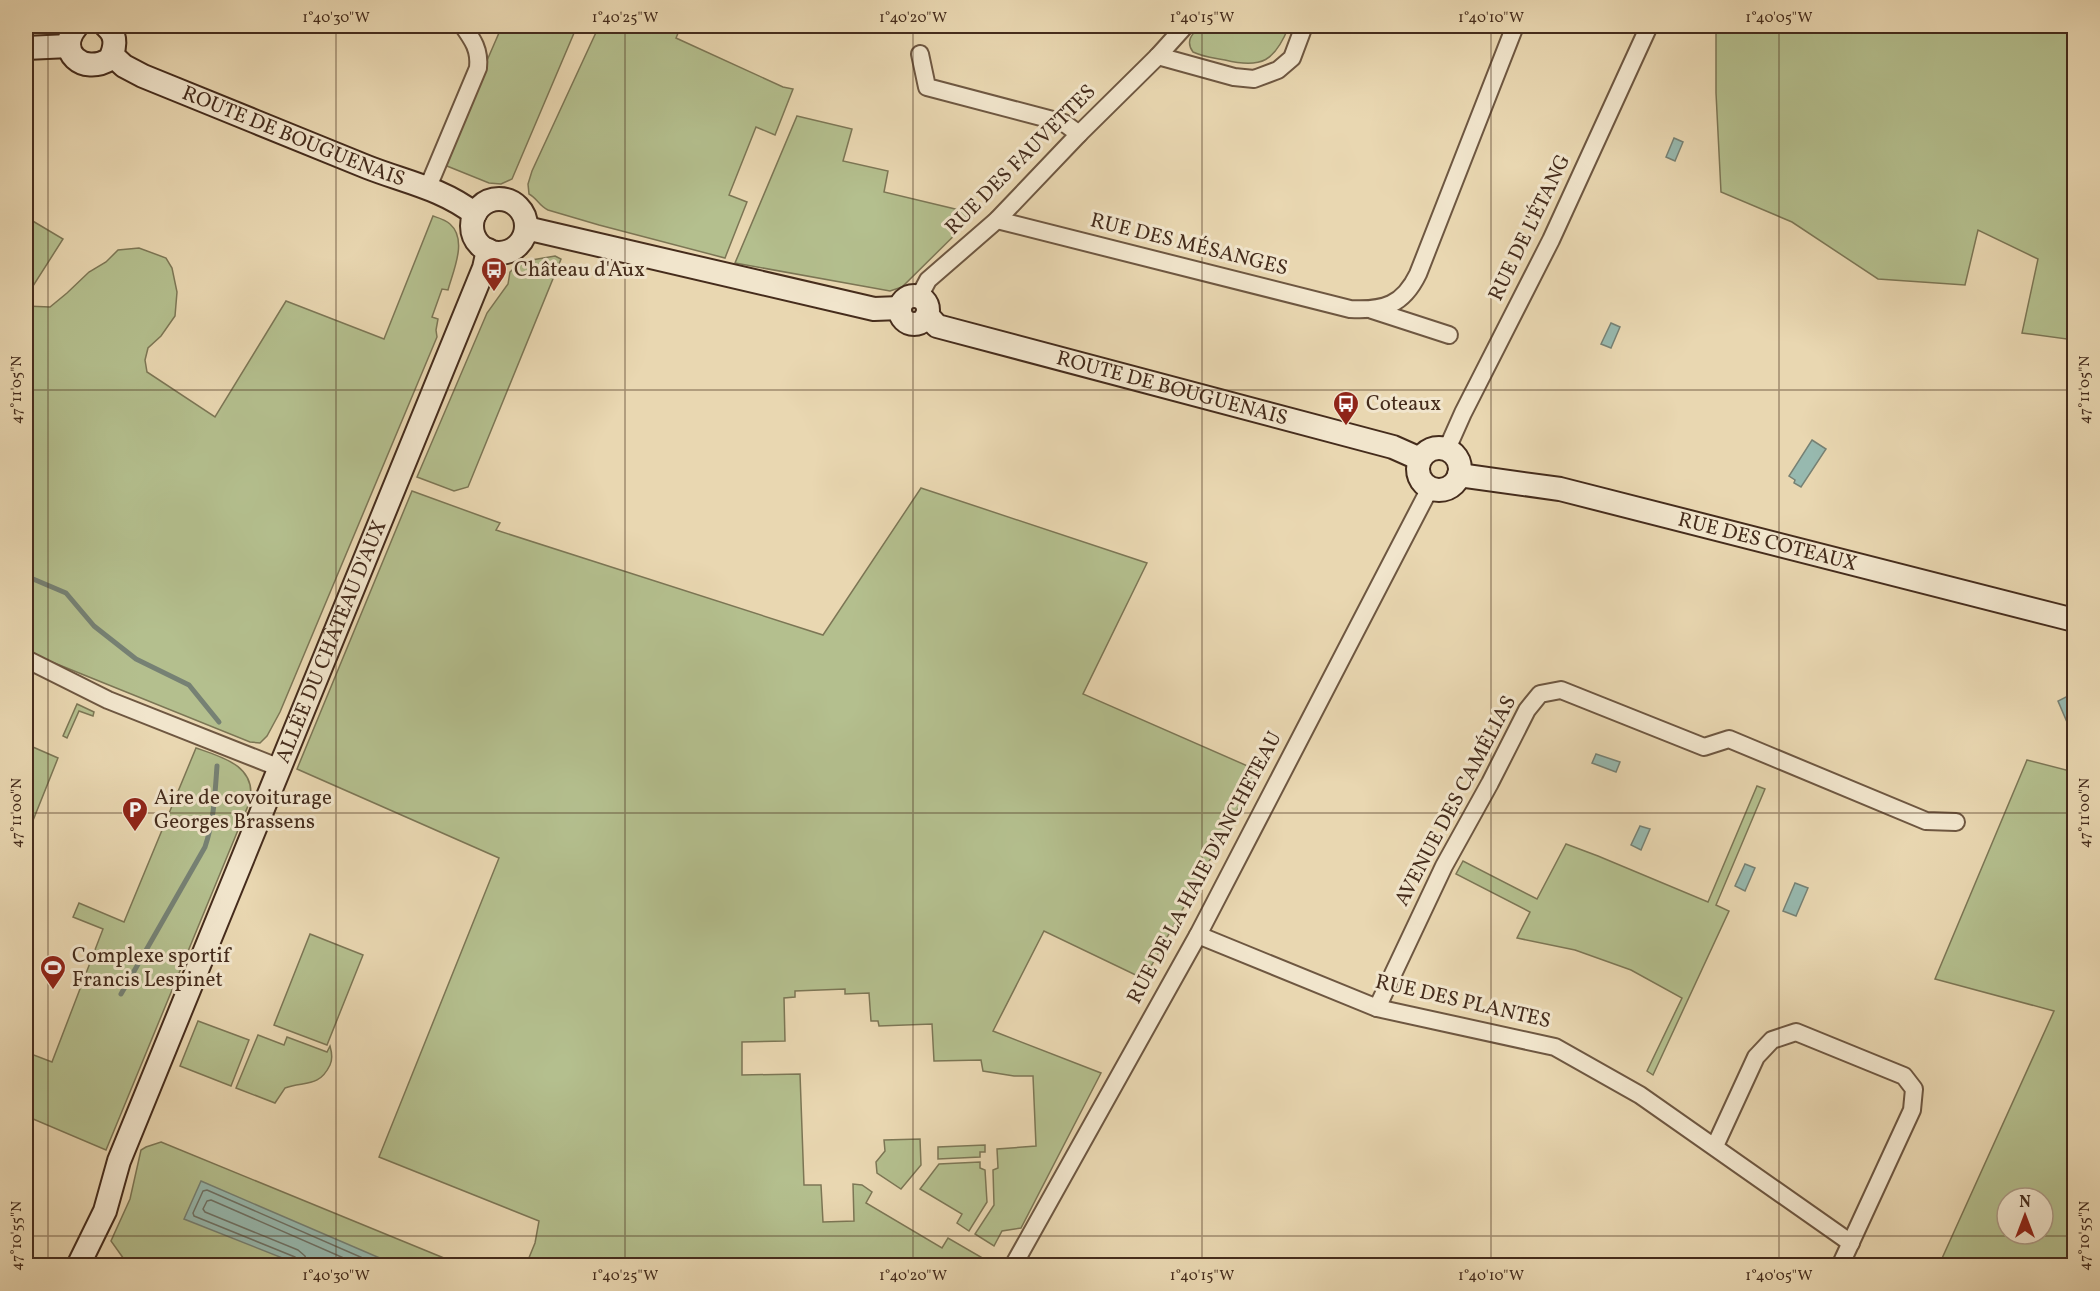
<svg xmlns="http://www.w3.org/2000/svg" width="2100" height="1291" viewBox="0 0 2100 1291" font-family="Vollkorn,serif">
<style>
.green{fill:#b4bf8e;stroke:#7c7655;stroke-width:1.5;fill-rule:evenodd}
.water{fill:#97b9af;stroke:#768174;stroke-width:1.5}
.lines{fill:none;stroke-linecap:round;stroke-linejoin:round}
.shore{stroke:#6e7266;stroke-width:1.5}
.stream{stroke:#768174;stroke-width:5}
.street-casing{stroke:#6e5741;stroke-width:20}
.secondary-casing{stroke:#452c1c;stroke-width:26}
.street{stroke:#f1e5cc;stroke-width:16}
.secondary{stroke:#f1e5cc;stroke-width:22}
.ticks{fill:none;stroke:#452c1c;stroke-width:1.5;stroke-opacity:0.45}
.labels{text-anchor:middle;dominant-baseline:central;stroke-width:6;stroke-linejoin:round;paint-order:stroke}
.street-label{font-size:21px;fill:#452c1c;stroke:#f1e5cc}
.poi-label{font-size:21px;fill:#452c1c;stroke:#f1e5cc;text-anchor:start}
.neatline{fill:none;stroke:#452c1c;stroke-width:2}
.ticks-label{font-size:15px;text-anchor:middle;fill:#452c1c}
</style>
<rect width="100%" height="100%" fill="#e9d7b1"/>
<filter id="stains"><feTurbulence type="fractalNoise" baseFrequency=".00333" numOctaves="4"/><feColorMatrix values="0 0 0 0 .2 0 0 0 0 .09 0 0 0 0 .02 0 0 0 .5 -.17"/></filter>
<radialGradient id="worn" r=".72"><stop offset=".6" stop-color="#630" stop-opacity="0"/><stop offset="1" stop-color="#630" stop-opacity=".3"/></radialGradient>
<g class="green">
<polygon points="502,26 577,26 512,179 501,184 489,183 442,164"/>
<path d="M 599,26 L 681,26 L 676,38 L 783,87 L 793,89 L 775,135 L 756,127 L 729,195 L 747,202 L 725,258 L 599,225 L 548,210 C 539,206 537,198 529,194 L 528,184 L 532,171 Z"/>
<path d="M 1200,26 L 1289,26 C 1275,61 1262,69 1225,60 C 1215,58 1203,57 1193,52 C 1185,41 1192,34 1200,26 Z"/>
<polygon points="1716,26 2074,26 2074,340 2022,333 2038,259 1978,230 1965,285 1878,279 1792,222 1721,192 1716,93"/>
<polygon points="797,116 852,129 843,161 888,171 884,192 976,214 902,287 890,291 735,263"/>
<path d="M 433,216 C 439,218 446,220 450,224 C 468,240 453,271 448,290 L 442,289 L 432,317 L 438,319 L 436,330 L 437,337 L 280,712 L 267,736 L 260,743 L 250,742 L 37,656 L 26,647 L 26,306 L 50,307 L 67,293 L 89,272 L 106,262 L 118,250 L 139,248 L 166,258 L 172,268 L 177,292 L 175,316 L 161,336 L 148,348 L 145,360 L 147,372 L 215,417 L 286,301 L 384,339 Z"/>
<polygon points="26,217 63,239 26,297"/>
<polygon points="555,256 561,259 468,487 454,491 417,477 487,313 508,284 510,272 520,262"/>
<polygon points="921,488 1147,563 1083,694 1259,771 1144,979 1044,931 993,1031 1101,1073 1021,1228 1002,1231 994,1246 975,1234 994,1205 993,1170 998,1168 997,1149 1036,1146 1033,1076 1014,1076 983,1071 981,1060 934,1061 932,1024 879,1026 878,1021 871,1021 869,993 845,994 845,989 795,991 795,997 784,998 785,1041 742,1042 742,1075 800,1074 804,1185 821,1185 823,1222 854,1221 853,1184 862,1185 872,1192 866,1203 942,1248 948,1238 986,1260 983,1265 526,1265 535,1243 539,1221 379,1157 499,858 297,769 412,491 500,523 496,530 823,635"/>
<polygon points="77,704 94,712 93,716 79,711 67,738 63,736"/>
<polygon points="26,744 58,758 26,838"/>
<path d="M 196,748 C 222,757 257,766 250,801 L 106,1150 L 26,1116 L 26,1052 L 52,1062 L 103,929 L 73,917 L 79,903 L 124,922 Z"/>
<path d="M 2027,760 L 2074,772 L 2074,1265 L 1939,1265 L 2054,1011 L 1935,979 ZM 2007,1198 L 2043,1198 L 2043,1234 L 2007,1234 Z"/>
<polygon points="1757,786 1765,789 1716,905 1729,911 1653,1075 1647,1071 1682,998 1631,970 1575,950 1517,938 1530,912 1456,874 1463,861 1537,899 1566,844 1598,856 1708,902"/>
<polygon points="310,934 363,955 327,1045 274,1025"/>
<polygon points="198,1021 249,1040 231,1086 180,1066"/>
<path d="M 258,1035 L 284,1045 L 287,1037 L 327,1052 L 330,1046 C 332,1053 333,1059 330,1065 C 319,1088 304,1081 285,1088 L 275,1103 L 236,1088 Z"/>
<polygon points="920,1139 921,1165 901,1189 877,1173 876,1162 885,1151 884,1140"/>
<polygon points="161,1142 461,1265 107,1266 119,1260 121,1264 126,1262 111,1241 130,1199 141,1150 146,1147"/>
<polygon points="985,1145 985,1152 980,1152 980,1157 938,1159 938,1147"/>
<polygon points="980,1162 980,1168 985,1170 987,1202 969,1231 957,1223 962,1214 920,1189 939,1164"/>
</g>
<g class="water">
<polygon points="1674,138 1683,142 1675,161 1666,157"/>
<polygon points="1611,323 1620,327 1611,348 1601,344"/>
<polygon points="1812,440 1826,449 1801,487 1794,483 1795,480 1789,476"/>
<polygon points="2068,696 2074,712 2074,720 2067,722 2058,701"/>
<polygon points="1596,754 1620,762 1616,772 1592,763"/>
<polygon points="1640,826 1650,829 1641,850 1631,845"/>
<polygon points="1745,864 1755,868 1745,891 1735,886"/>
<polygon points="1795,883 1808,888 1796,916 1783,911"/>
<polygon points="201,1181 396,1265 300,1265 184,1219"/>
</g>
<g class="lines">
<g class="shore">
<polyline points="300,1266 299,1261 295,1257 194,1216 193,1213 203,1191 207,1190 381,1266"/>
<polyline points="307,1266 305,1256 298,1250 205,1212 203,1209 207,1201 211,1200 362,1266"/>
</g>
<g class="stream">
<polyline points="26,576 66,593 94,626 136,659 189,685 219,722"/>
<path d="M 121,994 L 205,847 C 214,820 215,794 217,766"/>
</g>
<defs>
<g id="street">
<polyline points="920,54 927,87 1064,123 1079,134"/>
<polyline points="1158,56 1234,77 1254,79 1278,70 1292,58 1304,26"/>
<path d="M 428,187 L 478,68 C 480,50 473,40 463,26"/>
<path d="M 997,220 L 1350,309 C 1384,311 1403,305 1418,274 L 1515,26"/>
<polyline points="919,297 928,280 997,220 1079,134 1158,56 1185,26"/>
<polyline points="1372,310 1449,335"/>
<polyline points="1447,449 1463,413 1551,240 1649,26"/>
<polyline points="26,659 108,700 280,768"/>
<polyline points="1198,935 1377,1008 1555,1047 1640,1095 1851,1243"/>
<polyline points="1377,1008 1444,866 1490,783 1527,710 1540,694 1561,690 1704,747 1729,739 1926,821 1956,822"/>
<polyline points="1715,1146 1756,1057 1772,1040 1796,1032 1904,1076 1914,1089 1912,1110 1840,1266"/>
<polyline points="1013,1266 1198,935 1430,488"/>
</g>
<g id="secondary">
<path d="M 77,26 C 55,51 83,76 110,59 C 116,46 117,35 106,26"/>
<polyline points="26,48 69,46"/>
<path id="s1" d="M 112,55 L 124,66 L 143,76 C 218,106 292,137 367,167 C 405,182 441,188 475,214"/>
<circle cx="499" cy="226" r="27"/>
<polyline points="526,228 874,309 900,308"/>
<circle cx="914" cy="310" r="14"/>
<path id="s2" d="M 927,315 L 937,326 L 1393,447 L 1420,459"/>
<circle cx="1439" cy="469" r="21"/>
<path id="s3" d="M 1459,475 L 1560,489 L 2074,620"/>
<path id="s4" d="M 78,1266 L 105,1211 L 119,1161 L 484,268 L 488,250"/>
</g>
</defs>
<use href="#street" class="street-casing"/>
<use href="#secondary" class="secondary-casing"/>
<use href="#street" class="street"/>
<use href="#secondary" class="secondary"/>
</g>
<path class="ticks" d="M 48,26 L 48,1266M 336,26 L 336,1266M 625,26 L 625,1266M 913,26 L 913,1266M 1202,26 L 1202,1266M 1491,26 L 1491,1266M 1779,26 L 1779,1266M 2068,26 L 2068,1266M 26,390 L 2074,390M 26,813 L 2074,813M 26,1236 L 2074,1236"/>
<defs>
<symbol id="bus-pin" viewBox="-11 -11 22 30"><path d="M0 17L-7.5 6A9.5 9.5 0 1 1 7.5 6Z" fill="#8f2418" stroke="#f1e5cc"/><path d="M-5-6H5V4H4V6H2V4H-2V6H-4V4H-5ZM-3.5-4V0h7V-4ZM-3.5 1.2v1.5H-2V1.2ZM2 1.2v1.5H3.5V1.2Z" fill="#fff"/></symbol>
<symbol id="parking-pin" viewBox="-11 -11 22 30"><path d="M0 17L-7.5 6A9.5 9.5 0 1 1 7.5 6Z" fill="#8f2418" stroke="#f1e5cc"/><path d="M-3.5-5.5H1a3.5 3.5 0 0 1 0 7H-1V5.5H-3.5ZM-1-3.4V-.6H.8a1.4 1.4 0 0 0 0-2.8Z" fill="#fff"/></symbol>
<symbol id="stadium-pin" viewBox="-11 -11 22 30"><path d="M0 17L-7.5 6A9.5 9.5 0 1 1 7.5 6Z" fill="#8f2418" stroke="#f1e5cc"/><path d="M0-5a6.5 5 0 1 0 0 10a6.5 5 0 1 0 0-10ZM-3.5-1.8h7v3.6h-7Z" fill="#fff"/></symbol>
</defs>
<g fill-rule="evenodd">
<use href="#bus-pin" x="479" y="255" width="30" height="40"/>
<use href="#bus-pin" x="1331" y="389" width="30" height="40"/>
<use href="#parking-pin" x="120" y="795" width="30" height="40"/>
<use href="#stadium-pin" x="38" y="953" width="30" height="40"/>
</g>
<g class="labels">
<g class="street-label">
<text stroke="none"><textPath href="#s1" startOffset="200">ROUTE DE BOUGUENAIS</textPath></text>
<text transform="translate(1021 160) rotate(-45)">RUE DES FAUVETTES</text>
<text transform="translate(1530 228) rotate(-64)">RUE DE L'ÉTANG</text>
<text transform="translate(1189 245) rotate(14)">RUE DES MÉSANGES</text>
<text stroke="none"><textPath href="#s2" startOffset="258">ROUTE DE BOUGUENAIS</textPath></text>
<text stroke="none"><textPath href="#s3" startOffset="316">RUE DES COTEAUX</textPath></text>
<text stroke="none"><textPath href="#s4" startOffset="674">ALLÉE DU CHÂTEAU D'AUX</textPath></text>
<text transform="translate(1456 801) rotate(-62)">AVENUE DES CAMÉLIAS</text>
<text transform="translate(1205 868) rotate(-62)">RUE DE LA HAIE D'ANCHETEAU</text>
<text transform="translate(1463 1002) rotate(13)">RUE DES PLANTES</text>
</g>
<g class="poi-label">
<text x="514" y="270">Château d'Aux</text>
<text x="1366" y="404">Coteaux</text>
<text x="154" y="798">Aire de covoiturage<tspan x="154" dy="24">Georges Brassens</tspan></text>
<text x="72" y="956">Complexe sportif<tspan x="72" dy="24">Francis Lespinet</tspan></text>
</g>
</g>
<rect width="2100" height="1291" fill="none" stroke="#e9d7b1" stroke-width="66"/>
<g transform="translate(2025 1216)"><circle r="28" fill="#f1e5cc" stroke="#ac9b86" stroke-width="1.5"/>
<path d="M0-4.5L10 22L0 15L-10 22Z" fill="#8f2418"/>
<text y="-9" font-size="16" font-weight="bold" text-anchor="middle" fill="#452c1c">N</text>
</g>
<rect x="33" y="33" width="2034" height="1225" class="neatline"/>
<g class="ticks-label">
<text x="336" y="22">1°40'30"W</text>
<text x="625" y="22">1°40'25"W</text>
<text x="913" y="22">1°40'20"W</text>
<text x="1202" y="22">1°40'15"W</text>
<text x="1491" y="22">1°40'10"W</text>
<text x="1779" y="22">1°40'05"W</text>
<text transform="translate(16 390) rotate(-90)" y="5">47°11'05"N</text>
<text transform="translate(2084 390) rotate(-90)" y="5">47°11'05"N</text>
<text transform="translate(16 813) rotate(-90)" y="5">47°11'00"N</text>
<text transform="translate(2084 813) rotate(-90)" y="5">47°11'00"N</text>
<text transform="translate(16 1236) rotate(-90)" y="5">47°10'55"N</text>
<text transform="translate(2084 1236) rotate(-90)" y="5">47°10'55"N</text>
<text x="336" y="1280">1°40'30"W</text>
<text x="625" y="1280">1°40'25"W</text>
<text x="913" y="1280">1°40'20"W</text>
<text x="1202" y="1280">1°40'15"W</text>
<text x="1491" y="1280">1°40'10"W</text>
<text x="1779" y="1280">1°40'05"W</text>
</g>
<rect width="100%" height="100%" filter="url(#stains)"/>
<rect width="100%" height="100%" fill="url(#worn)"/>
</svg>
